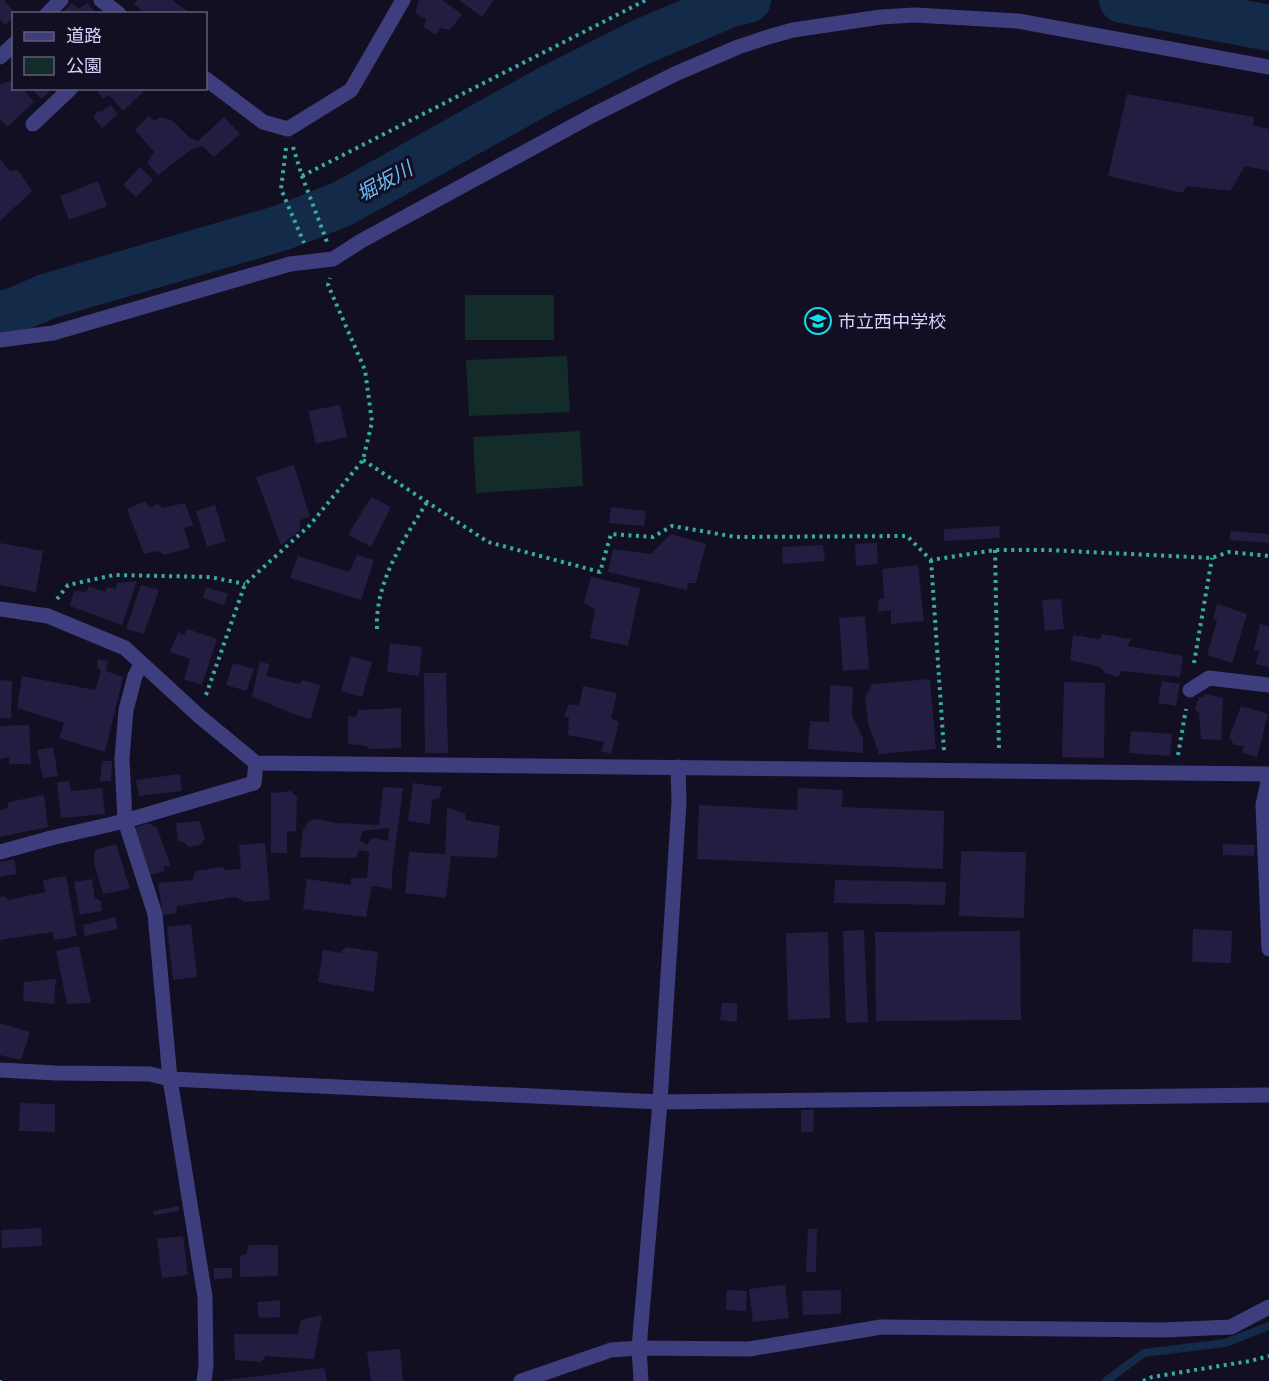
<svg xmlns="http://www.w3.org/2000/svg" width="1269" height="1381" viewBox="0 0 1269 1381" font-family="'Open Sans','Noto Sans JP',sans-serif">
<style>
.green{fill:#132b29}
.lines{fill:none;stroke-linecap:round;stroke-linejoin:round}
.stream{stroke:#132a48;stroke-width:8}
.river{stroke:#132a48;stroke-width:46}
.building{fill:#221d41;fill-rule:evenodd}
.path{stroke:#37aca0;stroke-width:4;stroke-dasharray:3 4.5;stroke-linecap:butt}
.minor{stroke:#3e3e7e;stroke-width:15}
.labels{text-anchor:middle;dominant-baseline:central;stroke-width:6;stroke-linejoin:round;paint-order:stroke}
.poi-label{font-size:18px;fill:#d6d3fc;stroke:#120f22;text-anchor:start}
.water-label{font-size:20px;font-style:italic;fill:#69baf5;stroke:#120f22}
</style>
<rect width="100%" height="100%" fill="#120f22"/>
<g class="green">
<rect x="465" y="295" width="89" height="45"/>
<polygon points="567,356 570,412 469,416 466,360"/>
<polygon points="580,431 583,486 476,493 473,437"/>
</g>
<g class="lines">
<polyline class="stream" points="1106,1381 1144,1353 1225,1343 1269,1326"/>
<g class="river">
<polyline points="1122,0 1269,28"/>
<polyline points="0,313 8,313 48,296 281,228 342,204 548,89 641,42 728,5 748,0"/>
</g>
</g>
<g class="building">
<polygon points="0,0 4,0 15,14 14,14 14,17 5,25 0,19"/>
<polygon points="137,0 172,0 187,11 185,14 146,14 134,4"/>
<polygon points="419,0 442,0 462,14 450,30 441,28 436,35 424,27 426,19 415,13"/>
<polygon points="459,0 494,0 482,17"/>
<polygon points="72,3 79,9 87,3 95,12 94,14 61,14"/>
<polygon points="14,81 14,88 22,88 34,102 7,127 0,119 0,85 2,83"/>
<polygon points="31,88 49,88 50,91 41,99"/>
<polygon points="98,88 147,88 123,111 109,95 103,99 97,91"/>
<polygon points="1127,94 1254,117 1253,125 1269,129 1269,171 1245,166 1230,191 1187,186 1182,193 1108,176"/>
<polygon points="111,105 118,114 102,128 93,117 98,111 101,112"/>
<polygon points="148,116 155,121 161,117 173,121 190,138 198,141 224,117 240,134 214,157 202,146 192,149 158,175 147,163 154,152 135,130"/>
<polygon points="0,159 10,171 18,170 32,191 0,221"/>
<polygon points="140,167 153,180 136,197 123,185"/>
<polygon points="98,181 107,206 69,220 60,196"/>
<polygon points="340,405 347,437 316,444 308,411"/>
<polygon points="294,465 310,517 300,520 300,530 281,545 256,477"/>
<polygon points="371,497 391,507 371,547 348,535"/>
<polygon points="145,501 150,508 158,504 162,508 185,503 193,525 184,528 190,548 164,555 158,551 144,554 127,509"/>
<polygon points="215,505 226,541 207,547 196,511"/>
<polygon points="611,507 646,511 644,526 609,523"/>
<polygon points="999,526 1000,538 944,541 944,529"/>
<polygon points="1230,531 1269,534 1269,543 1230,540"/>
<polygon points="671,534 706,544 696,583 688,583 687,590 608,572 613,549 651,554"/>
<polygon points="0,543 43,551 36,592 0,585"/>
<polygon points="877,543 878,564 856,566 855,544"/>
<polygon points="823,545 825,561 783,564 782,547"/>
<polygon points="357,555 374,560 361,600 290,578 298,556 349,572"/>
<polygon points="918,565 924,621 891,624 891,610 878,612 879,599 884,598 882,569"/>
<polygon points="591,577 640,588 628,646 590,638 595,609 584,603"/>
<polygon points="137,581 122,625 70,606 74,591 86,592 89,586 105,592 107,587 116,589 117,583"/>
<polygon points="141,585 159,590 144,634 126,629"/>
<polygon points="206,587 228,594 224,605 203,598"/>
<polygon points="1061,599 1064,629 1045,631 1042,600"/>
<polygon points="1217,604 1247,614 1232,663 1207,655 1217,621 1213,618"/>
<polygon points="865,616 869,669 843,671 839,618"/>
<polygon points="1260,624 1269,626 1269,667 1255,664 1260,651 1254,650"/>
<polygon points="187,629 217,639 202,685 184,679 190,659 170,652 178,632 184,635"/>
<polygon points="1102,634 1131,639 1128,646 1183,656 1180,677 1122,671 1118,677 1105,673 1100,667 1070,660 1073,635 1100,639"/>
<polygon points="390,643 422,647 419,676 387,672"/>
<polygon points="351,656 372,662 362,697 341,691"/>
<polygon points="98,659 108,661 106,671 123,677 105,752 59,738 64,723 17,708 22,676 95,690 101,670 97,668"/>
<polygon points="260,661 270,665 266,676 299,684 303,680 320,685 311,719 293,714 252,696"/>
<polygon points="233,663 254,669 246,691 226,685"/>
<polygon points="424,673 446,673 448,753 425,753"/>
<polygon points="930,679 936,749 879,754 868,723 865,697 872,684"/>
<polygon points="0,680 12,681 11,718 0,718"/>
<polygon points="1162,681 1180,684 1176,706 1158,703"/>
<polygon points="1064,682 1105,683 1104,758 1062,757"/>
<polygon points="830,685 853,687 852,716 863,738 863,753 808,749 810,721 829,722"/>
<polygon points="583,686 617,693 611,718 619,722 611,754 601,751 604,742 568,735 569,718 564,716 569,704 579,706"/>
<polygon points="1205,694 1223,698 1221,740 1201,739 1199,713 1195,709 1199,697 1203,697"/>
<polygon points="1241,706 1268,714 1257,757 1242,753 1244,746 1234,745 1229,737"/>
<polygon points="401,708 401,748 369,749 366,746 348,744 348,716 356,717 359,710"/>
<polygon points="29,725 31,764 9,764 10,757 0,759 0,726"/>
<polygon points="1131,731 1172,734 1170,756 1129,753"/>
<polygon points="53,747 58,776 43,778 37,750"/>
<polygon points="102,761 112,761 111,781 100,781"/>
<polygon points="180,774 182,791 139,796 136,780"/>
<polygon points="69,781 71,791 102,788 105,814 61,818 57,782"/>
<polygon points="413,783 442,787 439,798 432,800 430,824 408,821"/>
<path d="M 383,787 L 403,788 L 392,872 L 392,889 L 372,886 L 366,917 L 303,909 L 307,879 L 351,885 L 351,878 L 367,878 L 369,852 L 359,850 L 356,858 L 300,857 L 303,830 L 309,821 L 316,819 L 337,823 L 379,825 ZM 389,828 L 388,841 L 372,838 L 367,845 L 360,841 L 362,831 Z"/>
<polygon points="798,788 843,790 842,807 944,811 943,869 697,859 699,805 797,810"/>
<polygon points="291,791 297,797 296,831 287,832 287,853 271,853 271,793"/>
<polygon points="44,795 48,827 0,837 0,810 7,808 9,802"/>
<polygon points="447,807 465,814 466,820 500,826 497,858 451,856 446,898 405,893 409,852 445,854"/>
<polygon points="200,821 205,839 200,845 189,847 185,843 178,841 176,823"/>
<polygon points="149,823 157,828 171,867 164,866 165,871 150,875 134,828"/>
<polygon points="265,843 270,900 244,902 236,897 177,906 176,913 163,915 158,883 193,880 195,871 222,867 226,870 241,869 239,845"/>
<polygon points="116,844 130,889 103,894 94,863 95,850"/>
<polygon points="1223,844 1255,845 1254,856 1223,855"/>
<polygon points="961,851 1026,852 1024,918 959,916"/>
<polygon points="14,859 17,874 0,877 0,862"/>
<polygon points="66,876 77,936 54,940 53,932 0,940 0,897 5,896 8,900 45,892 43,880"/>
<polygon points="92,879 95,898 101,901 102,911 80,915 74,882"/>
<polygon points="835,880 946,882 945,905 834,903"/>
<polygon points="115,917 118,929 85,936 83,925"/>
<polygon points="191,924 197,977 173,980 167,927"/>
<polygon points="1193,929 1232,931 1231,963 1192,962"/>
<polygon points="864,930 868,1022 846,1023 843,931"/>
<polygon points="1020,931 1021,1020 876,1021 875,932"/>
<polygon points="828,932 830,1018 788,1020 786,933"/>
<polygon points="79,946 91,1003 67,1004 56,951"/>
<polygon points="346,947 378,952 374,992 318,982 323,950 340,953"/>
<polygon points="56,979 54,1004 23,1001 24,982"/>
<polygon points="722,1003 737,1003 737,1022 720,1020"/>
<polygon points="0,1023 30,1032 21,1060 0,1055"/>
<polygon points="20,1103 55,1104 55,1132 19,1131"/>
<polygon points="801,1110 814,1110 813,1132 801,1132"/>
<polygon points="179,1206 179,1211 154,1215 153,1211"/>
<polygon points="41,1228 42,1246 2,1248 1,1230"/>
<polygon points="808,1229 817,1229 816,1272 806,1272"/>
<polygon points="183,1236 188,1275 162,1278 157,1239"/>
<polygon points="249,1245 278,1245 278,1276 240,1277 240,1256 246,1254"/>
<polygon points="214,1268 232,1268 232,1278 214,1279"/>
<polygon points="785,1285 789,1318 753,1322 749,1289"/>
<polygon points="727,1290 747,1291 746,1311 726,1310"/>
<polygon points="841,1290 841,1314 803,1315 802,1291"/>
<polygon points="280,1300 280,1317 259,1318 257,1302"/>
<polygon points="322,1315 314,1359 266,1356 261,1362 235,1360 234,1334 298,1334 301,1320"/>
<polygon points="400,1349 403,1381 371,1381 367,1352"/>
<polygon points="324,1368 327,1381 224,1381 224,1380"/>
</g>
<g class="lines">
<g class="path">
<polyline points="293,147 302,176 327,242"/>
<polyline points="286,148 281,189 304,243"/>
<polyline points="302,176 646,0"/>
<polyline points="363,460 488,542 600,572 611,534 653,537 672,526 736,537 907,536 931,560 995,550 1047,550 1212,558 1229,552 1269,556"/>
<polyline points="995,550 999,751"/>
<polyline points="931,560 944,751"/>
<polyline points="57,599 68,585 114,575 210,577 245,584"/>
<path d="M 377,629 C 375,582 403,541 427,502"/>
<polyline points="1194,663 1212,558"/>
<polyline points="206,695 245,584 310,525 363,460 372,422 365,370 328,285 330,278"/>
<polyline points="1178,755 1186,709"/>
<polyline points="0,1380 0,1381"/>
<polyline points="1143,1381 1152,1377 1250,1361 1269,1356"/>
</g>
<g class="minor">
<polyline points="101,0 119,14"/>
<polyline points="47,14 61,0"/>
<polyline points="0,57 14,44"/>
<polyline points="206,79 263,122 288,129 351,90 403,0"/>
<polyline points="33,124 71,88"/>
<polyline points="0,340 53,333 290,264 333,259 361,241 593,115 675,74 738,47 768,37 793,30 881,17 915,15 1018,21 1269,67"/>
<polyline points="0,609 48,616 125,648 199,716 256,763 1269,774"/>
<polyline points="141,664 135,676 126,710 122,759 125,821 155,914 170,1079 205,1297 206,1366 204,1381"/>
<polyline points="1190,690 1209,678 1269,685"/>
<polyline points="1269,777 1263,805 1269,949"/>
<polyline points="0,852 51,838 125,821 254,783 256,763"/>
<polyline points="0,1070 56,1073 150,1074 170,1079 660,1102 1269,1095"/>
<polyline points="521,1381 611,1350 639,1348 749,1349 881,1327 1163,1330 1231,1327 1269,1307"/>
<polyline points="641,1381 639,1348 660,1102 679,802 678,767"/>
</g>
</g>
<defs>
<symbol id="school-ring" viewBox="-11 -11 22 22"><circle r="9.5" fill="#120f22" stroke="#10dfeb" stroke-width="1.5"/><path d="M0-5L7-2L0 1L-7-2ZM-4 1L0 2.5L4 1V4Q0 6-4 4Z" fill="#10dfeb"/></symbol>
</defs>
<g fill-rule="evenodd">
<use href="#school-ring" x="803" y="306" width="30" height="30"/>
</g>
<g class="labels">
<g class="poi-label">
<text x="838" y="321">市立西中学校</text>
</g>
<g class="water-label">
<text transform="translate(384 181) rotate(-29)">堀坂川</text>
</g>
</g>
<rect x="12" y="12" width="195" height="78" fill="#120f22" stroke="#605d79" stroke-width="1.5"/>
<rect x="24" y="32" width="30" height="9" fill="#3e3e7e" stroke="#605d79" stroke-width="1.5"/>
<text x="66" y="42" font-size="18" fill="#d6d3fc">道路</text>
<rect x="24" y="57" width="30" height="18" fill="#132b29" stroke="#605d79" stroke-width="1.5"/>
<text x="66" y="72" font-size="18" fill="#d6d3fc">公園</text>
</svg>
